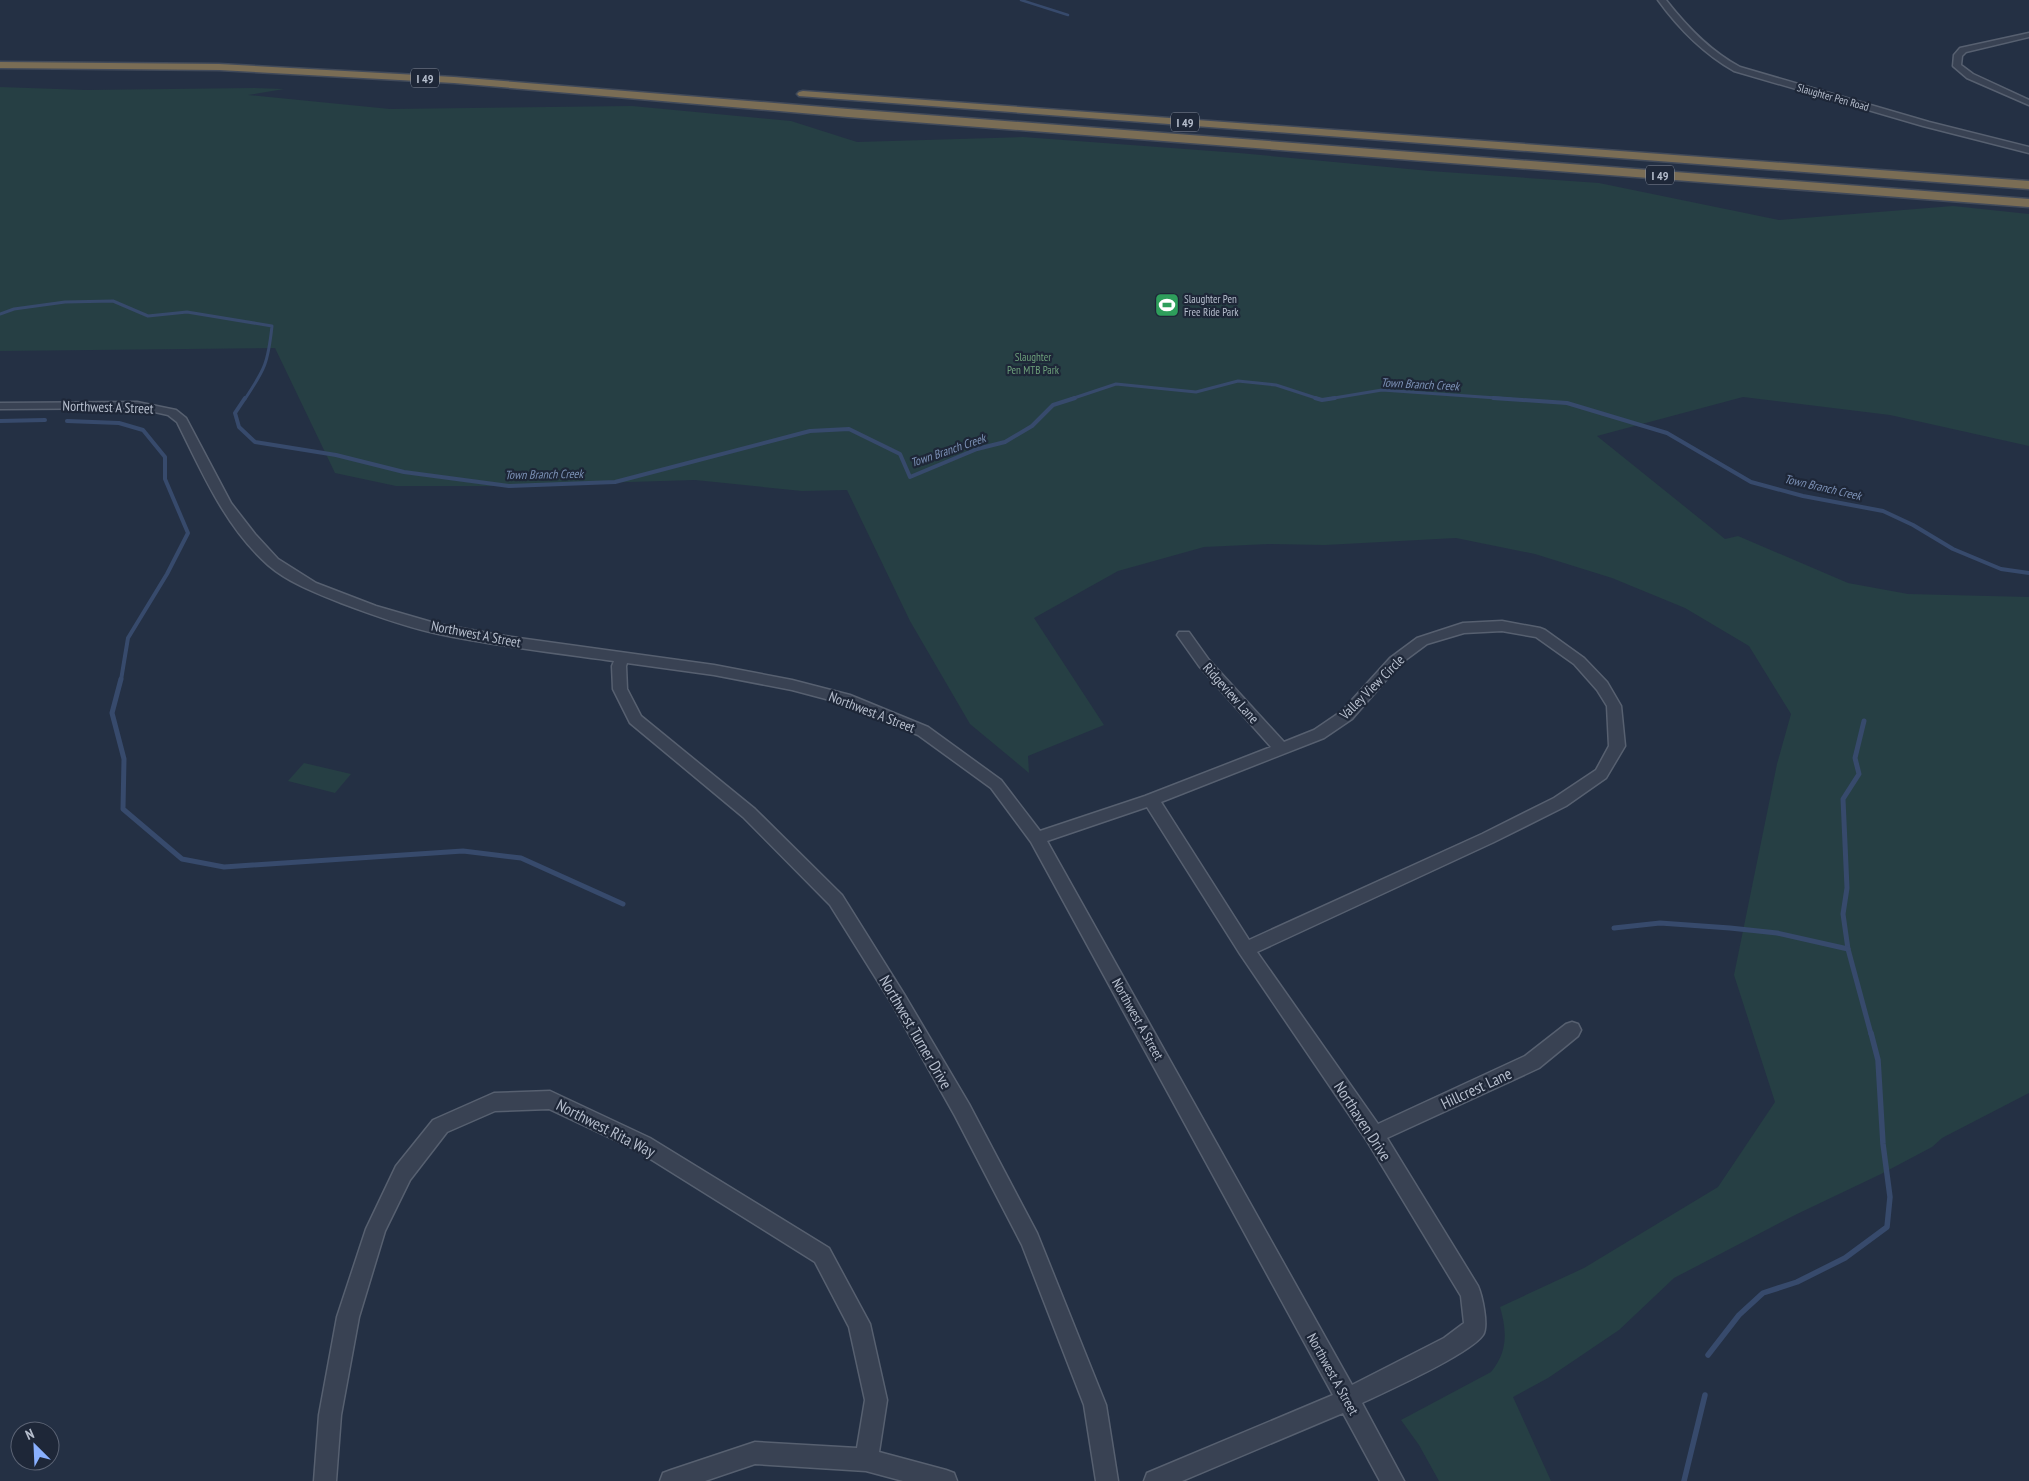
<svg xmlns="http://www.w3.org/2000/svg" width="2029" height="1481" viewBox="0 0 2029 1481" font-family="'PT Sans Narrow',sans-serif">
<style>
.green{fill:#263f44}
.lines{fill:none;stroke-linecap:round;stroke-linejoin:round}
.stream-far4{stroke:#374a6c;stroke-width:2.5}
.stream-far3{stroke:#374a6c;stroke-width:3}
.stream-far2{stroke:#374a6c;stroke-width:4}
.stream-far1{stroke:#374a6c;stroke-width:5}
.stream{stroke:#374a6c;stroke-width:5.5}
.minor-casing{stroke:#576070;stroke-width:3}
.highway-casing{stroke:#414a5a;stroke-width:3}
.minor{fill:#394253;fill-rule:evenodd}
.highway{fill:#7a6d55;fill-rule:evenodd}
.labels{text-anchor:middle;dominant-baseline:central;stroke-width:4.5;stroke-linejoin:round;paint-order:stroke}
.far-street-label{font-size:11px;fill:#b6becd;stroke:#1e2738}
.far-poi-label{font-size:11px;fill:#b6becd;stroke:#1e2738;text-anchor:start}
.far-park-label{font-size:11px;fill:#6c9f7a;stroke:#1e2738}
.shield{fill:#1e2738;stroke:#8891a0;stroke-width:1}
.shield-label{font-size:12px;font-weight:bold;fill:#b6becd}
.far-water-label{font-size:12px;font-style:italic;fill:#7c91b6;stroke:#1e2738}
.street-label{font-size:14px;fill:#b6becd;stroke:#1e2738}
.near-street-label{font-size:16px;fill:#b6becd;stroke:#1e2738}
</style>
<rect width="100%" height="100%" fill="#243044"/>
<g class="green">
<path d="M 0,87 L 86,90 L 253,88 L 284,89 L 248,95 L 390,109 L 632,106 L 791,121 L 857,142 L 1023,137 L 1239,153 L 1430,171 L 1599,183 L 1779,220 L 1953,206 L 2029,214 L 2029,446 L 1890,415 L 1743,397 L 1597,436 L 1725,539 L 1738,536 L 1848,583 L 1908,594 L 2029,597 L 2029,1093 L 1942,1138 L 1932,1147 L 1881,1174 L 1795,1215 L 1674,1278 L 1619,1330 L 1548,1378 L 1513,1397 L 1551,1481 L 1439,1481 L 1419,1445 L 1401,1420 L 1491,1372 C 1508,1352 1507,1331 1500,1307 L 1584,1268 L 1718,1187 L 1775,1102 L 1734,975 L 1777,764 L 1791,714 L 1749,646 L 1685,608 L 1612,578 L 1535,554 L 1456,538 L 1325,545 L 1269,544 L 1204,547 L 1118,571 L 1034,618 L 1104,725 L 1028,756 L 1029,773 L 970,724 L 910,621 L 847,490 L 802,491 L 695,480 L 496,486 L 396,486 L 335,473 L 275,348 L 0,351 Z"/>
<polygon points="304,763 351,774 335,793 288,781"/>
</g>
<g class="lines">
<polyline class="stream-far4" points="1021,0 1068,15"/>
<g class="stream-far3">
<path d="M 0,314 L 14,309 L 65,302 L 113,301 L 148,316 L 187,312 L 272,326 C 268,363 265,369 245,399"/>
<polyline points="1071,399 1116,384 1196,392 1238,381 1276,385 1319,399"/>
<polyline points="1328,399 1382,390 1511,399"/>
</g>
<g class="stream-far2">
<polyline points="245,398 235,413 239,427 255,442 336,455 404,472 509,486 615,482 810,431 849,429 900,454 910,477 977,449 1005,442 1032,426 1053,405 1075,398"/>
<polyline points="1315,398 1322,400 1335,398"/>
<polyline points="1493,398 1567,403 1667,433 1751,482 1803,496 1883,511 1913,525 1953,549 2001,569 2029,573"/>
<polyline points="0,421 45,420"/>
<polyline points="67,421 119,423 143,430 165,457 165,479 188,533 167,574 128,638 121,680"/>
</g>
<g class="stream-far1">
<polyline points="121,679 112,713 124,759 123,809 182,859 224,867 463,851 521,858 623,904"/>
<polyline points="1864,721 1855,758 1859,774 1843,799 1847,888 1843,914 1848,949 1871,1034"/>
<polyline points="1614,928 1660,923 1730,928 1777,933 1848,949"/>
</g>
<g class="stream">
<polyline points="1708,1355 1739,1315 1763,1293 1797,1282 1845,1258 1887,1227 1890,1197 1883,1144 1878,1060 1871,1033"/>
<polyline points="1684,1481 1705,1395"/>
</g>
<defs>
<g id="minor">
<path d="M 1658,0 L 1666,0 C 1687,27 1710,51 1740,67 L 1929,122 L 2029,147 L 2029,153 L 1923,126 L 1734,71 C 1703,53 1679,29 1658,0 Z"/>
<polygon points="2029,33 2029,37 1966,52 1962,56 1961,65 1973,74 2029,100 2029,105 1967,78 1953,66 1954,55 1960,48"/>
<path d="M 137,402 L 176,410 L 186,418 L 231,503 L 255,534 L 278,559 L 316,583 L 376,606 L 438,624 L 505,636 L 714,665 L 792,680 L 850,695 L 928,727 L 1001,780 L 1040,831 L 1145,796 L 1271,747 L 1199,666 L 1177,635 L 1179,632 L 1189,632 L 1209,660 L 1284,742 L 1314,730 L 1342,711 L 1390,658 L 1417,638 L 1463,623 L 1502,621 L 1540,628 L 1545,630 L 1584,658 L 1607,682 L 1621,706 L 1625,746 L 1606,778 L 1566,806 L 1494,842 L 1257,952 L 1378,1124 L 1525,1056 L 1566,1024 L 1572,1022 L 1578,1024 L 1581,1030 L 1578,1036 L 1539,1068 L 1387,1138 L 1478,1286 C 1482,1295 1489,1326 1483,1335 C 1470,1354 1387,1391 1362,1403 L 1404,1481 L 1380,1481 L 1343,1413 L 1182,1481 L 1144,1481 L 1147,1473 L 1333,1395 L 1031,842 L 991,788 L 918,735 L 841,703 L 792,690 L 714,675 L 627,663 L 626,666 L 627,689 L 641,716 L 755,809 L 842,895 L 904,994 L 969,1104 L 1037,1233 L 1106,1405 L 1118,1481 L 1096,1481 L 1084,1405 L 1022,1245 L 955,1116 L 892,1004 L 830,905 L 743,817 L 630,723 L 613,689 L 612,666 L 614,661 C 556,653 496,646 439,634 C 406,627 373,615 341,603 C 316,593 289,583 268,565 C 225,527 202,472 177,422 L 168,415 L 137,408 L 0,409 L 0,403 ZM 1502,631 L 1536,637 L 1574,664 L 1597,690 L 1607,706 L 1609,746 L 1596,770 L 1554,798 L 1482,834 L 1249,940 L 1161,802 L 1324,738 L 1352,719 L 1400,664 L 1427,644 L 1464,633 ZM 1147,807 L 1240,954 L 1367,1141 L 1461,1296 L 1464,1323 L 1444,1338 L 1352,1385 L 1047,841 Z"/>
<polygon points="550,1091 650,1138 829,1248 870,1324 887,1400 879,1452 946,1470 954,1473 957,1481 903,1481 866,1471 755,1464 705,1481 660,1481 663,1473 671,1470 755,1442 857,1448 865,1400 849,1327 815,1262 636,1150 549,1109 495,1111 447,1132 410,1180 385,1231 359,1317 341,1415 336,1481 314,1481 319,1415 337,1317 366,1229 396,1166 433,1120 494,1093"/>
</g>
<g id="highway">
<polygon points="0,62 219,64 454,77 848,109 2029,199 2029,207 848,117 454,83 219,70 0,68"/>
<polygon points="803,91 2029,181 2029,189 799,96 797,94 799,92"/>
</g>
</defs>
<use href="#minor" class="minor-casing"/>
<use href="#highway" class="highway-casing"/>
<use href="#minor" class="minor"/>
<use href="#highway" class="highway"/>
</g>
<defs>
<symbol id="stadium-square" viewBox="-11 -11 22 22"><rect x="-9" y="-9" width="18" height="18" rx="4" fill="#2e9e5b" stroke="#1e2738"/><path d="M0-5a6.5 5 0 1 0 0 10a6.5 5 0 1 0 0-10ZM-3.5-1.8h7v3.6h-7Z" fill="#fff"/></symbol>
</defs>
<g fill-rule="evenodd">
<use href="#stadium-square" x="1153" y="291" width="28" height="28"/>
</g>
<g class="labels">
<g class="far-street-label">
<text transform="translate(1833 97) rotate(16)">Slaughter Pen Road</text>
</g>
<g class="far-poi-label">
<text x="1184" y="299">Slaughter Pen<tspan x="1184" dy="13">Free Ride Park</tspan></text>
</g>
<g class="far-park-label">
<text x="1033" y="357">Slaughter<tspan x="1033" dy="13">Pen MTB Park</tspan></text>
</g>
<g class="shield">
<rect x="411" y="68.5" width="28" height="19" rx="4"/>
<rect x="1171" y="112.5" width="28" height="19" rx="4"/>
<rect x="1646" y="165.5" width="28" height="19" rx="4"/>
</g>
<g class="shield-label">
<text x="425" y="78">I 49</text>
<text x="1185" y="122">I 49</text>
<text x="1660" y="175">I 49</text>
</g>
<g class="far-water-label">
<text transform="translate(1420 384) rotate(3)">Town Branch Creek</text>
<text transform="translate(948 450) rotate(-19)">Town Branch Creek</text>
<text transform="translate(544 474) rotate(-1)">Town Branch Creek</text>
<text transform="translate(1823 487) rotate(13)">Town Branch Creek</text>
</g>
<g class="street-label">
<text transform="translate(108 407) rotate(2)">Northwest A Street</text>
<text transform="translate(476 634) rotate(11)">Northwest A Street</text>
<text transform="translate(1372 687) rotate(-45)">Valley View Circle</text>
<text transform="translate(1231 693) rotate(48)">Ridgeview Lane</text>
<text transform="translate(872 712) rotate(21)">Northwest A Street</text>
<text transform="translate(1138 1019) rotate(61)">Northwest A Street</text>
<text transform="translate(1333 1374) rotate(61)">Northwest A Street</text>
</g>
<g class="near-street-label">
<text transform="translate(916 1032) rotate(60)">Northwest Turner Drive</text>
<text transform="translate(1476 1088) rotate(-25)">Hillcrest Lane</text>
<text transform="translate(1363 1121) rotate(57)">Northaven Drive</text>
<text transform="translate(606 1128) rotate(27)">Northwest Rita Way</text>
</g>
</g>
<g transform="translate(35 1446) rotate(336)"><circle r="24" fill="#1e2738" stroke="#5b6374"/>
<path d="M0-4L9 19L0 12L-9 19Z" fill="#89b0ff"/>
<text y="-8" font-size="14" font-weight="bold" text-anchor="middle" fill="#b6becd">N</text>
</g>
</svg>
